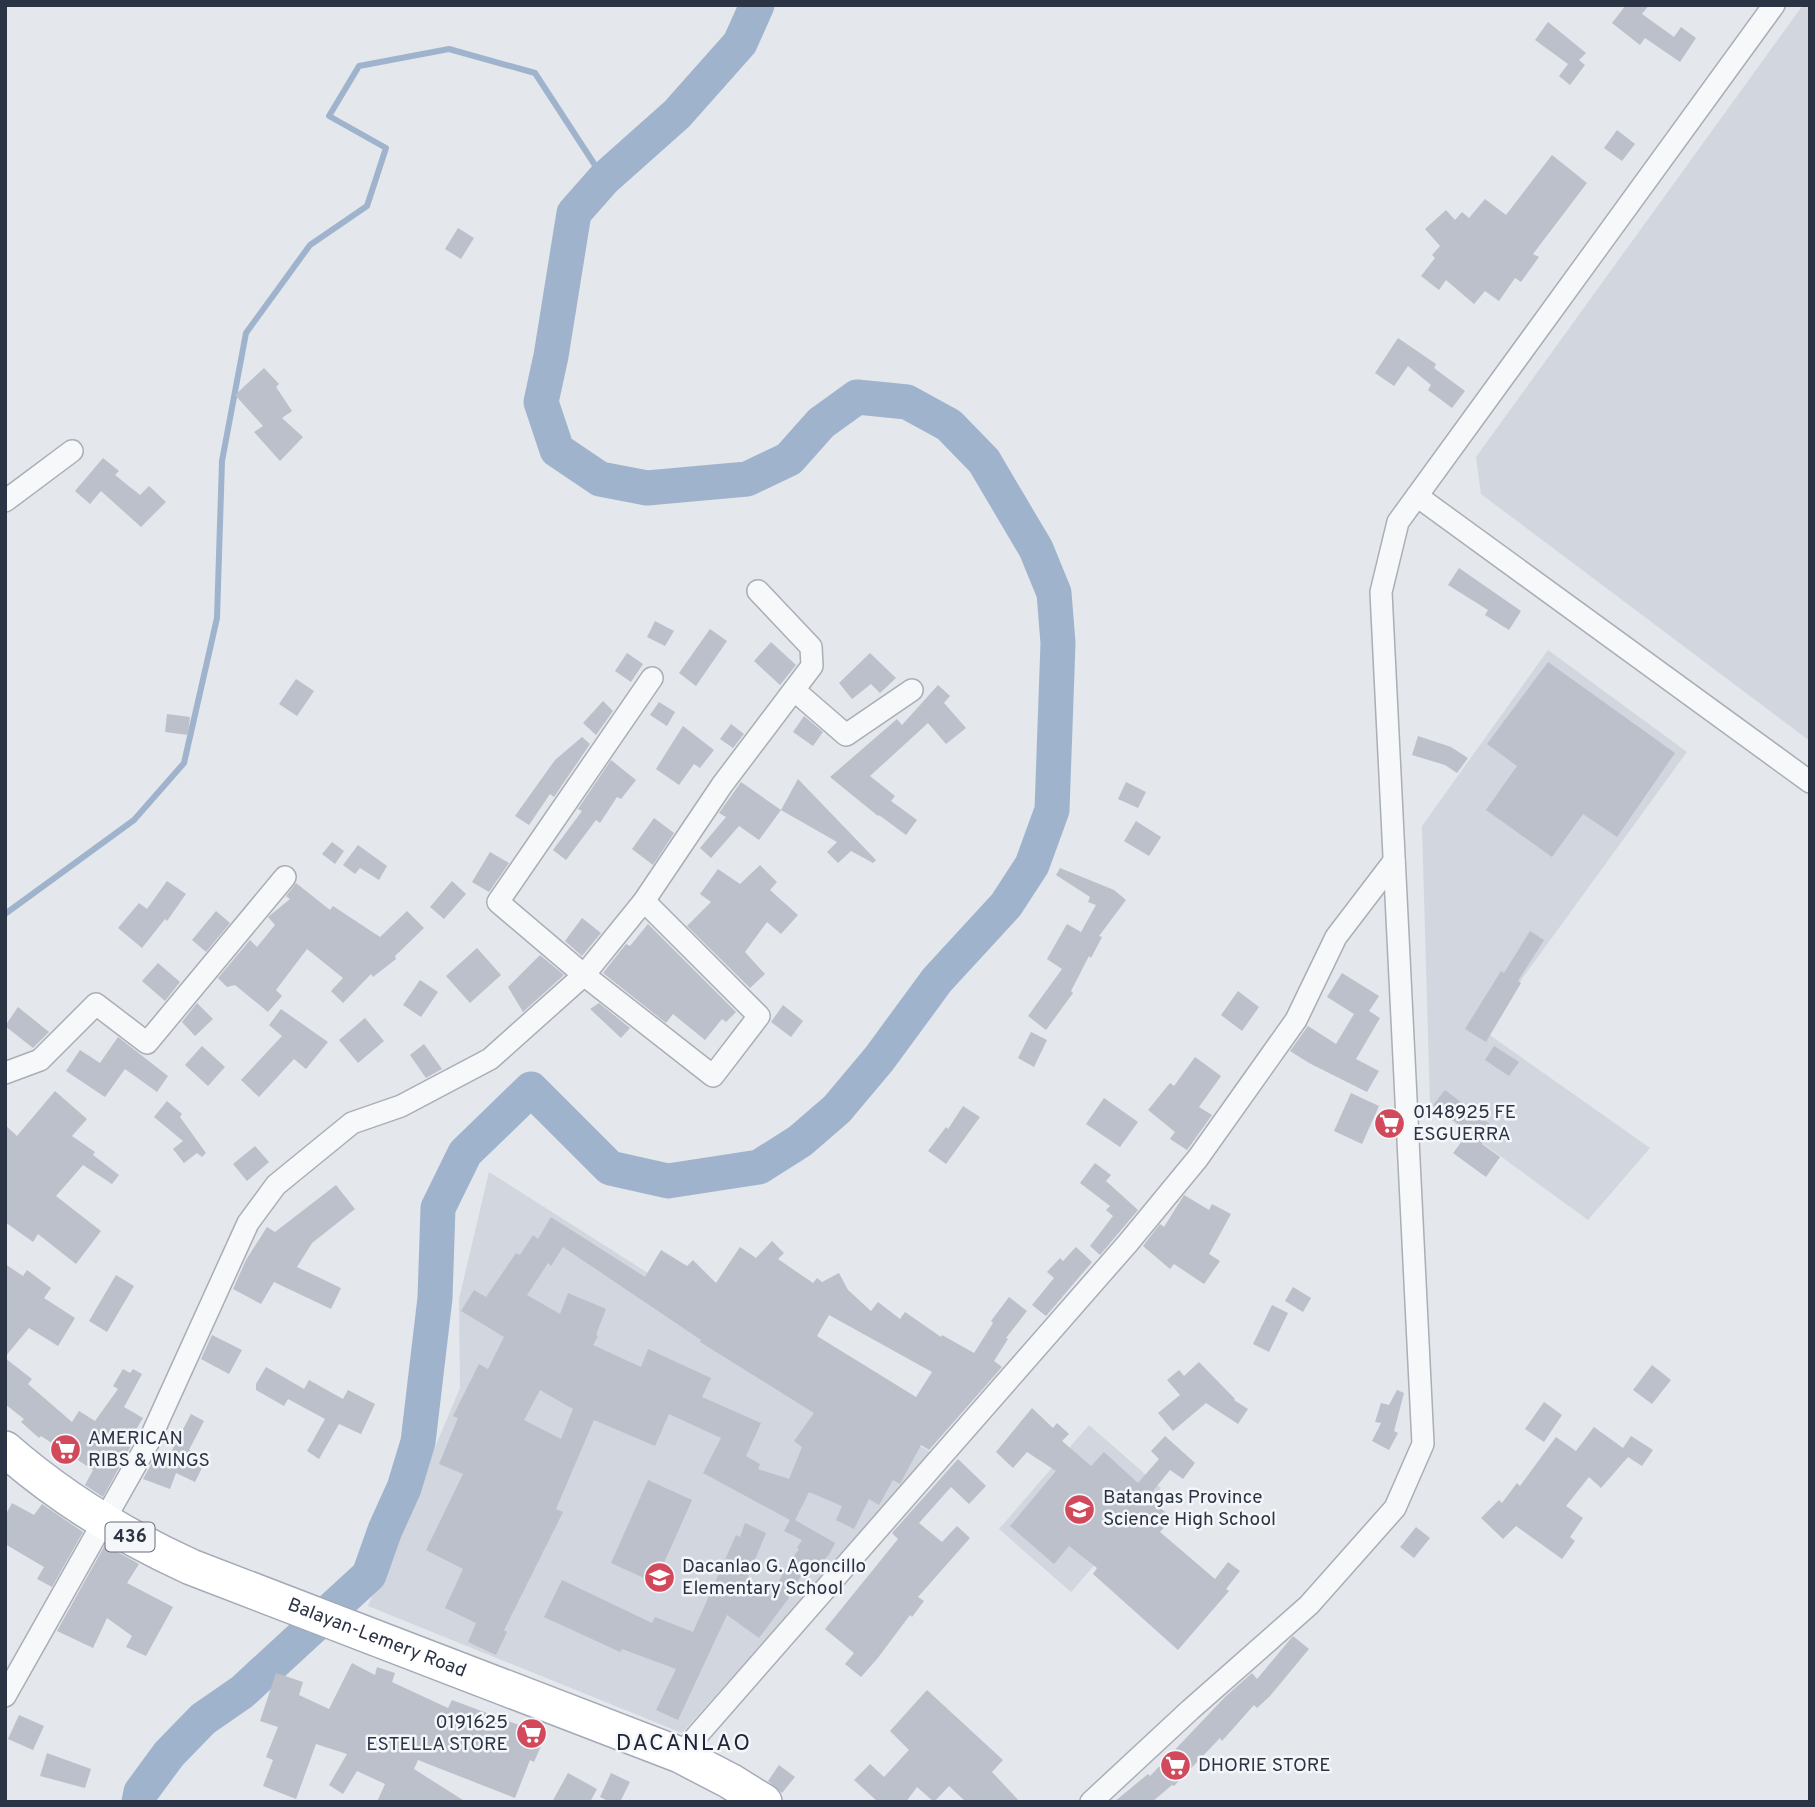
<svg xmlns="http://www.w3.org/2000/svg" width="1815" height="1807" viewBox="0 0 1815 1807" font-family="Overpass,sans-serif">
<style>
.built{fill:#d2d6de}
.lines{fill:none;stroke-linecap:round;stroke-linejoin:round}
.stream{stroke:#9fb4cc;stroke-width:6}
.river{stroke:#9fb4cc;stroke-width:35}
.building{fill:#bbc0ca;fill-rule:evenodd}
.street-casing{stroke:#a9aeb7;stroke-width:24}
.primary-casing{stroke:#a3abb8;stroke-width:38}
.street{stroke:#f7f8fa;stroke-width:21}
.primary{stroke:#fff;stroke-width:35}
.labels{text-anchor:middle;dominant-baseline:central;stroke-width:5;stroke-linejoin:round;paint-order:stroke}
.shield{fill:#f4f6f9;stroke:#676e7b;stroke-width:2}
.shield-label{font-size:18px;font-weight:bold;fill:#2b3445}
.poi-label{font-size:19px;fill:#2b3445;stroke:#f4f6f9;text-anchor:start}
.street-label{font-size:19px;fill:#2b3445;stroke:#f4f6f9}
.quarter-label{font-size:23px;letter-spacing:2px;fill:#1d2536;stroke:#f4f6f9}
</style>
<rect width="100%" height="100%" fill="#e4e7ec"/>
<g class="built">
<polygon points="1803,5 1810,5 1810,741 1481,494 1476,457"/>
<polygon points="1548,650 1687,752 1484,1031 1650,1148 1588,1220 1430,1105 1422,826"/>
<polygon points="489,1172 933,1454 682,1733 368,1606 460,1388 459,1299"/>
<polygon points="1089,1425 1161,1488 1071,1592 999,1529"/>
</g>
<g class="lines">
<polyline class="stream" points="5,914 134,820 184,763 217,618 222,461 246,333 310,245 367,206 386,148 329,116 359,66 449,49 535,73 604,179"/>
<polyline class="river" points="139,1802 141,1792 169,1754 203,1719 242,1692 369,1575 385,1530 404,1488 418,1442 435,1298 438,1208 465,1153 531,1089 610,1168 668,1181 759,1167 800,1141 837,1109 879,1059 937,980 1006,905 1032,865 1052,810 1058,643 1054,593 1036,549 984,461 949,425 907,402 857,397 821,423 789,459 747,479 647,488 600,479 557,450 541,402 551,356 574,213 604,179 677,114 740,43 757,5"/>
</g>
<g class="building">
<polygon points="1626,5 1649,5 1642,14 1674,37 1681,27 1696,38 1680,62 1645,38 1640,45 1612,23"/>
<polygon points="1548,22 1586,53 1579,60 1585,65 1570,85 1559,76 1568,64 1535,40"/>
<polygon points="1617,130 1635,144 1622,161 1604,148"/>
<polygon points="1552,155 1587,183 1533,254 1539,257 1521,282 1515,278 1499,301 1485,291 1474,304 1446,280 1439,290 1421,276 1435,258 1432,255 1440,246 1425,229 1446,210 1455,220 1462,212 1469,218 1485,199 1506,215"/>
<polygon points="458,228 474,238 461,259 445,249"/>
<polygon points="1398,338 1436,364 1434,368 1465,391 1452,408 1428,390 1431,385 1408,366 1394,386 1375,373"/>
<polygon points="264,368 279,384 276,387 292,411 282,418 303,437 280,461 254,432 263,426 235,395"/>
<polygon points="103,458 119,471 115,475 140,495 149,486 166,502 141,527 101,491 90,504 75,491"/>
<polygon points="1459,568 1521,611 1509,630 1485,615 1488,610 1448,585"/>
<polygon points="655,621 674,631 665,646 647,637"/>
<polygon points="710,629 727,641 696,686 679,673"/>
<polygon points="771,642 796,665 780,685 754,661"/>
<polygon points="627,653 643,664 631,682 615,671"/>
<polygon points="870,653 896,678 880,693 871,684 852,699 839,683"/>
<polygon points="1548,662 1675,753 1617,837 1583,814 1552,857 1486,810 1517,766 1487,744"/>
<polygon points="296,679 314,691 297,716 279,704"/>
<polygon points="938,685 950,696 944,703 966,728 946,744 928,723 870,776 895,796 891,801 917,820 906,835 879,815 878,816 830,777 897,719 902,725"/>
<polygon points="603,701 613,711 596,735 583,723"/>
<polygon points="659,702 675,712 667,726 650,715"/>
<polygon points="167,714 190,717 188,735 165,732"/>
<polygon points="804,716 823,732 813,746 793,732"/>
<polygon points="731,724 744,734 733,748 720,739"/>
<polygon points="683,726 714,750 700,768 694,764 679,785 656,769"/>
<polygon points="1418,736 1451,747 1468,758 1457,773 1445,765 1412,755"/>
<polygon points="582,737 590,744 554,797 550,794 529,825 515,816 555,760"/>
<polygon points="611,760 636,780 621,799 617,797 600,823 596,820 566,860 553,850 582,811 578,809"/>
<polygon points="798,779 876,860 873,863 851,851 838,863 827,852 837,842 781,810"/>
<polygon points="741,782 781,810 759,840 739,826 711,858 700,848 726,817 719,813"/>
<polygon points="1126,782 1146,792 1138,808 1118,799"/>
<polygon points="654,818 674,833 653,865 632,849"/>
<polygon points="1136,821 1161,837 1149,856 1124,841"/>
<polygon points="332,842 344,851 335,864 322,854"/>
<polygon points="358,845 387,866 379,880 360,868 355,874 343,865"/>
<polygon points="490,852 509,863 489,892 472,882"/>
<polygon points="760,865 777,882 770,890 798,915 781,934 767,922 745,952 765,974 750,988 687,926 711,902 700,894 718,869 740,884"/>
<polygon points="1060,868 1114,890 1126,900 1099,936 1102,937 1091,958 1089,956 1071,991 1073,993 1046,1030 1028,1016 1062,969 1047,959 1067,924 1081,932 1096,905 1088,902 1090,897 1056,875"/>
<polygon points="167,881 186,894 167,921 165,919 142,948 118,928 139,903 147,909"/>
<polygon points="452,881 466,894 444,919 430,907"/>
<polygon points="296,883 330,910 333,906 380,937 407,911 424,928 395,956 396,959 373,977 371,974 343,1003 331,991 343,978 307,949 276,990 282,996 268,1012 235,985 227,987 218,978 250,940 257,947 275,925 268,917 290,899 286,896"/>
<polygon points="216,911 230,923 206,952 192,940"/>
<polygon points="582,918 601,933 582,956 565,941"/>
<polygon points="648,924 736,1012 726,1022 722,1019 705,1040 673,1014 666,1023 603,973 626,944 630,946"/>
<polygon points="1530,931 1544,940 1518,981 1521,983 1486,1042 1465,1029 1501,971 1504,973"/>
<polygon points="477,948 501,975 470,1003 446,976"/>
<polygon points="540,955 564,975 523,1012 508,987"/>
<polygon points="158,963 180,982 165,1001 142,981"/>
<polygon points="1342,973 1379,996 1369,1011 1380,1018 1356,1059 1379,1071 1367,1092 1309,1063 1290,1051 1308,1026 1336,1044 1354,1014 1327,997"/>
<polygon points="420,980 438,992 421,1017 403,1005"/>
<polygon points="1238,991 1259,1007 1242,1031 1221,1015"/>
<polygon points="197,1003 213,1019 195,1036 182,1022"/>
<polygon points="599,1003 630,1028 621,1038 590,1009"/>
<polygon points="783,1005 803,1021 791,1037 771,1022"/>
<polygon points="18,1007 49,1032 33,1048 5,1026"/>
<polygon points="281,1009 328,1042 306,1069 294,1059 259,1097 241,1080 282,1036 269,1025"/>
<polygon points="365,1018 384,1041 358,1063 339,1040"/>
<polygon points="1031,1032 1047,1040 1034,1067 1018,1058"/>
<polygon points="118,1037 168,1076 157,1092 125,1069 105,1097 66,1071 80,1050 100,1063"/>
<polygon points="424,1044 442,1069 426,1078 410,1055"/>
<polygon points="202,1046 225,1067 208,1086 185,1065"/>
<polygon points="1494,1046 1519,1062 1509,1076 1485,1060"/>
<polygon points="1195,1057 1221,1076 1199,1107 1212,1115 1187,1150 1170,1139 1175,1132 1148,1110 1170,1083 1174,1086"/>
<polygon points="1445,1090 1495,1128 1482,1144 1500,1157 1486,1177 1453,1153 1469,1132 1433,1105"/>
<polygon points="55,1091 87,1119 72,1136 95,1152 93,1155 119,1175 112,1184 83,1165 56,1196 101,1231 76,1264 38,1234 33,1242 5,1222 5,1125 17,1136"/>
<polygon points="1351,1093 1379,1106 1362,1144 1334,1131"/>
<polygon points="1104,1098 1138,1122 1120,1147 1086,1124"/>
<polygon points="167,1101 182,1114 180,1117 206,1153 202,1157 197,1153 184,1163 173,1149 183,1141 154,1117"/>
<polygon points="963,1106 980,1117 946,1164 928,1151 946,1127 948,1129"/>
<polygon points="255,1146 269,1162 247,1181 233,1164"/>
<polygon points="1095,1163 1111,1175 1106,1181 1138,1210 1100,1255 1090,1246 1113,1216 1106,1210 1110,1206 1080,1183"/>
<polygon points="336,1185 355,1209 312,1243 297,1267 341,1288 331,1309 274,1282 261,1304 233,1289 246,1260 267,1227 275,1232"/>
<polygon points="1184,1195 1209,1210 1212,1204 1231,1214 1209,1254 1220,1261 1204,1284 1174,1264 1170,1269 1143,1246 1160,1224 1164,1227"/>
<path d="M 551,1217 L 645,1277 L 661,1250 L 687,1266 L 693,1260 L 716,1283 L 740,1247 L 756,1258 L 772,1241 L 784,1253 L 778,1259 L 813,1283 L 817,1278 L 822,1282 L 839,1273 L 848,1290 L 871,1311 L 878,1302 L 900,1319 L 905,1312 L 941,1337 L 942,1335 L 974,1353 L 993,1323 L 991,1321 L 1009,1297 L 1027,1311 L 1006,1338 L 1008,1339 L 994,1361 L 1002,1367 L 929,1450 L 921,1445 L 900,1484 L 893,1480 L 879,1505 L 869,1499 L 854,1529 L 836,1520 L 842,1506 L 809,1492 L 795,1520 L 835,1543 L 830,1553 L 822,1563 L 818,1561 L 805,1577 L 802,1574 L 788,1599 L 759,1638 L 727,1615 L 678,1720 L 656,1710 L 676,1669 L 622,1649 L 620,1652 L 544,1617 L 562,1580 L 652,1623 L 655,1617 L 693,1632 L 736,1535 L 740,1537 L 745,1523 L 766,1533 L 747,1579 L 771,1596 L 788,1564 L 799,1549 L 797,1548 L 802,1540 L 784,1531 L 790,1520 L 703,1473 L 721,1438 L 669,1414 L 655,1446 L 594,1420 L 556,1509 L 563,1512 L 504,1630 L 507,1632 L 496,1655 L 468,1642 L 476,1623 L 445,1608 L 463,1569 L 426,1550 L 463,1474 L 439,1464 L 458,1418 L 453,1416 L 479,1364 L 488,1369 L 504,1337 L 461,1311 L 474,1290 L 486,1297 L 516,1253 L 520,1255 L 533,1235 L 538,1239 ZM 563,1247 L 701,1340 L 700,1342 L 814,1413 L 794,1441 L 802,1447 L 789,1479 L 758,1469 L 760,1464 L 746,1456 L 761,1423 L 702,1397 L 711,1378 L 648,1349 L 641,1367 L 593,1345 L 598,1336 L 596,1335 L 606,1309 L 568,1293 L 560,1314 L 527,1295 L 548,1263 L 551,1266 ZM 829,1315 L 932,1372 L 916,1397 L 817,1336 ZM 540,1390 L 573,1409 L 561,1439 L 524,1420 Z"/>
<polygon points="1076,1247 1092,1262 1046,1316 1032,1305 1054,1278 1047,1272 1060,1258 1063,1261"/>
<polygon points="5,1264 23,1276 27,1270 51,1288 44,1298 75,1318 58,1346 29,1328 5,1357"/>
<polygon points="116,1275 134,1286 107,1332 89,1321"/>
<polygon points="1293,1287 1311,1298 1303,1312 1285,1301"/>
<polygon points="1272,1305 1288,1313 1269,1352 1253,1344"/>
<polygon points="212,1335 242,1350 229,1374 201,1359"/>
<polygon points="5,1358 32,1379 28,1384 72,1422 79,1411 95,1421 118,1389 113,1386 123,1369 130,1373 133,1369 142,1374 124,1407 143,1418 129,1441 133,1442 103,1497 85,1485 93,1470 41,1436 39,1438 21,1422 24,1419 5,1404"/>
<polygon points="1199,1362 1235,1399 1234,1400 1248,1409 1238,1424 1206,1403 1173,1431 1158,1413 1180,1395 1167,1380 1179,1370 1184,1376"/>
<polygon points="1652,1365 1671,1380 1652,1404 1633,1390"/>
<polygon points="266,1367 304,1389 309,1380 343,1399 348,1390 375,1404 361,1434 339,1424 319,1459 307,1451 325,1419 288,1399 284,1406 256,1390 256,1384"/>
<polygon points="1397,1390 1404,1393 1394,1431 1398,1433 1389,1450 1372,1441 1381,1423 1375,1422 1381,1403 1389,1405"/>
<polygon points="1544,1402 1562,1415 1544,1442 1525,1429"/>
<polygon points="1032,1408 1053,1428 1057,1423 1069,1434 1062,1441 1091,1466 1104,1452 1138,1483 1159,1459 1151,1451 1165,1436 1195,1463 1183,1479 1170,1470 1148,1497 1172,1518 1160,1532 1215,1579 1228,1562 1240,1571 1226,1589 1229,1591 1178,1650 1093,1574 1097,1568 1069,1546 1054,1564 1010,1526 1056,1471 1027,1452 1013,1468 996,1452"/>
<polygon points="191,1414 204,1421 189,1450 192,1451 187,1461 202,1468 195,1482 176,1473 170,1489 143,1479 158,1452 169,1456"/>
<polygon points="1594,1427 1623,1448 1631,1436 1653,1450 1642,1466 1628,1457 1601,1488 1589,1477 1566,1506 1583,1518 1570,1537 1575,1541 1562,1559 1516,1526 1503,1539 1481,1518 1499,1500 1502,1503 1517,1483 1520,1486 1556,1437 1576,1451"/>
<polygon points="958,1459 986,1486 969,1504 951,1487 919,1523 942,1542 957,1526 970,1538 918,1597 924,1601 912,1617 910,1615 877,1659 861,1677 845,1664 854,1653 825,1629 898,1539 892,1533"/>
<polygon points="648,1480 692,1500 655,1583 611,1563"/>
<polygon points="12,1503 34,1515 42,1504 83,1532 52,1587 37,1579 44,1567 5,1544 5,1516"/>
<polygon points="1416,1527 1430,1538 1414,1558 1400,1547"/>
<polygon points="105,1545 139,1564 127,1583 173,1607 146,1656 126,1647 132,1636 107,1618 93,1648 57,1631"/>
<polygon points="1293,1636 1309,1649 1270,1696 1257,1708 1254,1705 1222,1741 1220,1738 1174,1786 1172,1785 1152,1802 1114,1802 1148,1774 1150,1776 1225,1697 1252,1673 1257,1679"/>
<polygon points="352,1663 375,1675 377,1667 395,1673 392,1682 448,1708 452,1700 519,1725 518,1727 544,1739 534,1762 530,1760 515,1798 418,1760 414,1769 466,1802 377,1802 385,1784 357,1771 343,1794 329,1785 347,1754 316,1744 296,1799 263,1786 273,1760 266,1757 278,1727 260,1721 276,1673 303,1682 299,1695 329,1709"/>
<polygon points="927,1690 1003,1760 992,1772 1020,1802 966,1802 949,1786 934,1802 917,1787 906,1802 878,1802 854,1780 870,1764 884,1777 909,1750 890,1731"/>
<polygon points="19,1715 44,1726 33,1750 8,1739"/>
<polygon points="47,1753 91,1769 85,1788 40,1776"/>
<polygon points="779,1765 795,1777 782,1793 768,1781"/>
<polygon points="568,1773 597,1789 590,1802 552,1802"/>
<polygon points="611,1773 630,1782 620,1802 610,1802 600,1797"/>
</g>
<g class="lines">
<defs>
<g id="street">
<polyline points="1417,496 1810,782"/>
<polyline points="5,501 72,451"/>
<polyline points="794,690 846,735 912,690"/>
<polyline points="644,901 759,1016 713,1076 584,975 498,902 652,678"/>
<polyline points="5,1073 40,1060 96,1004 147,1043 285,877"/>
<polyline points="5,1696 149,1441 248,1223 276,1185 352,1123 401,1106 490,1059 584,975 644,901 722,785 812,666 811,647 758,591"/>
<polyline points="680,1755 1128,1243 1198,1158 1296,1020 1336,937 1394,861"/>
<polyline points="1091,1802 1190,1710 1309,1605 1395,1508 1423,1444 1381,592 1398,522 1774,5"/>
</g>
<g id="primary">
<path id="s1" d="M 5,1449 C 61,1498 123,1536 191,1567 L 680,1755 L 730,1781 L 764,1802"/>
</g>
</defs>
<use href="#street" class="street-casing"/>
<use href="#primary" class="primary-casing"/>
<use href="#street" class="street"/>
<use href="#primary" class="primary"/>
</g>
<defs>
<symbol id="supermarket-disc" viewBox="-11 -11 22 22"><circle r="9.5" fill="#d1495b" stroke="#f4f6f9"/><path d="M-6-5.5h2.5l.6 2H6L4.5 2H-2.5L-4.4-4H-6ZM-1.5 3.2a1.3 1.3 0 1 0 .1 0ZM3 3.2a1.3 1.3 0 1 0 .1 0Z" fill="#fff"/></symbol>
<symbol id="school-disc" viewBox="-11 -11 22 22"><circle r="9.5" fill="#d1495b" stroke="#f4f6f9"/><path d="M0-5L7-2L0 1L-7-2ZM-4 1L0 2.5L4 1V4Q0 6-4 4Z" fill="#fff"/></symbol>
</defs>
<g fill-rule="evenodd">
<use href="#supermarket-disc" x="1372" y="1106" width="35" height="35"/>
<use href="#supermarket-disc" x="48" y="1432" width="35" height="35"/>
<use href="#school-disc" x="1062" y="1492" width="35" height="35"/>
<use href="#school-disc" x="642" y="1560" width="35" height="35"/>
<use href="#supermarket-disc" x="514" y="1716" width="35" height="35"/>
<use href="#supermarket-disc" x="1158" y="1748" width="35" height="35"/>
</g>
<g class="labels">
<rect class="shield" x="105.5" y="1522.5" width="49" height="29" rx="5"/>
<g class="shield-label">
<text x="130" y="1537">436</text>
</g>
<g class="poi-label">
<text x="1413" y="1113">0148925 FE<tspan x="1413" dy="22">ESGUERRA</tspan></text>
<text x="88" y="1439">AMERICAN<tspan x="88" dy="22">RIBS &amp; WINGS</tspan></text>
<text x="1103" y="1498">Batangas Province<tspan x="1103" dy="22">Science High School</tspan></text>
<text x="682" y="1567">Dacanlao G. Agoncillo<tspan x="682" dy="22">Elementary School</tspan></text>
<text x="508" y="1723" text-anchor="end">0191625<tspan x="508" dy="22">ESTELLA STORE</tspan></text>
<text x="1198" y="1766">DHORIE STORE</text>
</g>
<g class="street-label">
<text stroke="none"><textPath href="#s1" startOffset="420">Balayan-Lemery Road</textPath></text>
</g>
<g class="quarter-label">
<text x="684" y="1744">DACANLAO</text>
</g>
</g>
<rect width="1815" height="1807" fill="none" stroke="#2b3445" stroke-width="14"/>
</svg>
